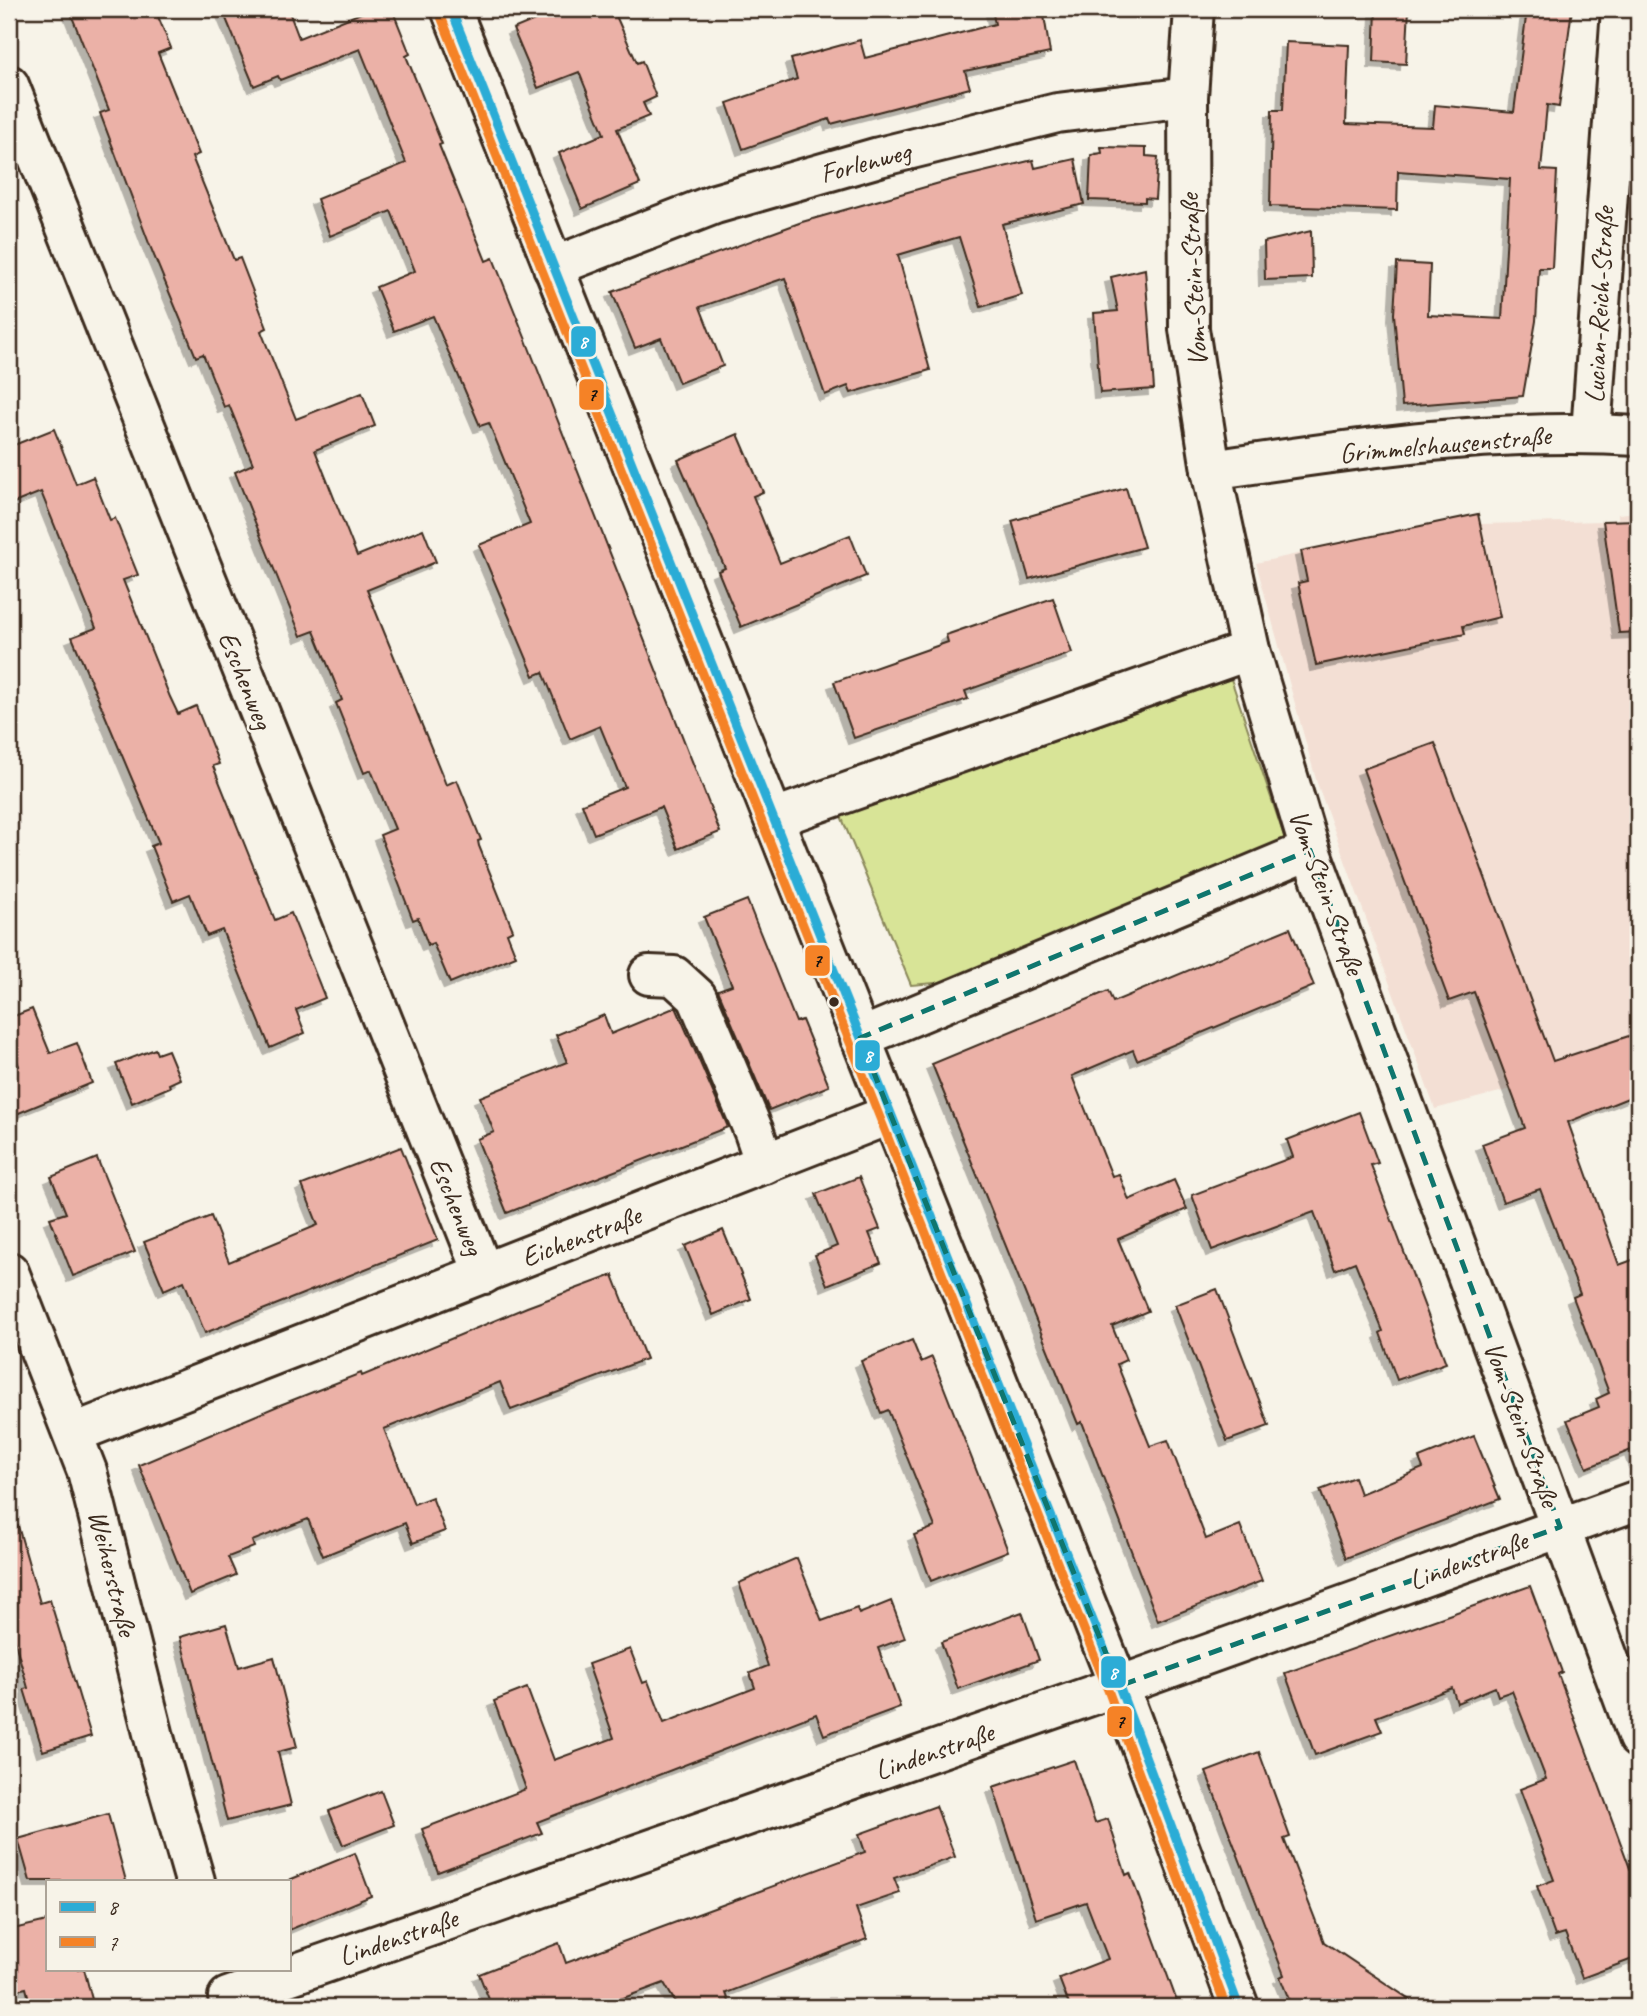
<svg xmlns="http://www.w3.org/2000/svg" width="1647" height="2016" viewBox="0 0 1647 2016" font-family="Caveat,sans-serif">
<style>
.built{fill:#f3dfd4}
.green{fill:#d8e497;stroke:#8a875a;stroke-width:2}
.building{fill:#ebb1a7;stroke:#3b2a1e;stroke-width:2;filter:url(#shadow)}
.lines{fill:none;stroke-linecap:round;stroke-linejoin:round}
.minor-casing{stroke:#3b2a1e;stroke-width:44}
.minor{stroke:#f7f3e8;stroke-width:38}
.bus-1-casing{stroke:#f7f3e8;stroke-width:14}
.bus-2-casing{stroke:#f7f3e8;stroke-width:14}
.bus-1{stroke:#2cacd6;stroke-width:9}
.bus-2{stroke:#f58226;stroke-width:9}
.marked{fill:none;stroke:#0f766e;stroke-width:5;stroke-dasharray:14 9;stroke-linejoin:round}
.bus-dot{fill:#3b2a1e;stroke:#f7f3e8;stroke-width:2.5}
.labels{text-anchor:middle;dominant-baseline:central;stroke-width:5;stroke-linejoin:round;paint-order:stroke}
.street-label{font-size:28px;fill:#3b2a1e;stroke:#f7f3e8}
.line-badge{stroke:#f7f3e8;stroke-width:2.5}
.badge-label{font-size:19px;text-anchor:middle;font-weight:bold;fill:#fff}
.pale-badge-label{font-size:19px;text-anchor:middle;font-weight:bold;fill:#111}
</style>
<defs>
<filter id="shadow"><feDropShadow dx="-6" dy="6" stdDeviation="0" flood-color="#0004"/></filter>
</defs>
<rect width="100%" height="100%" fill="#f7f3e8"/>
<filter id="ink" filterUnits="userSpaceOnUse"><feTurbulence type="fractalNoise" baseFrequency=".0143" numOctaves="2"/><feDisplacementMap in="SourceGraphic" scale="14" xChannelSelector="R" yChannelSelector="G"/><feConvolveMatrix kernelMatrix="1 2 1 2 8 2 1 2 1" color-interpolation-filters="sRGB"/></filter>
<g filter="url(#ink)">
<polygon class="built" points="1638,512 1638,1066 1533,1101 1511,1089 1435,1109 1317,783 1256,563 1478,514 1481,524 1603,521 1618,519 1618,514"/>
<polygon class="green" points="1231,679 1286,842 959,981 911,985 841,816"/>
<g class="building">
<polygon points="69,9 155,9 171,48 158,53 199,154 192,157 234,260 240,258 267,328 261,331 296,419 362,393 375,426 315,450 357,556 423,529 436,562 367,590 443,777 446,785 457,780 481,840 478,841 479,846 513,930 507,933 516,956 450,983 433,943 428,945 418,918 413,920 380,835 395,829 371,770 364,773 336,703 342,700 314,631 301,636 259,532 235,472 253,464 229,405 224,407 203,354 196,357 150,246 100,113 109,110"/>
<polygon points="222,9 288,9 299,38 371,9 392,9 410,54 406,56 442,144 439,145 486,261 493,258 526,340 720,832 678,849 661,807 594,834 582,804 625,787 600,726 570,739 543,672 534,676 479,545 530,524 489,423 480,426 433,316 394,331 376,287 415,271 391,211 330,236 317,199 406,163 360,49 280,80 278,76 254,86"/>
<polygon points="561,9 613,9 637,63 642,61 656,97 643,103 649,116 617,129 640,184 582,209 559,153 604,134 579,72 538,88 513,29"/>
<polygon points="992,9 1043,9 1050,53 965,71 970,88 831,124 829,119 743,149 727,103 797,79 791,59 860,40 865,58 995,24"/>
<polygon points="1376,9 1409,9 1406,64 1374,62"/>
<polygon points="1527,9 1572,9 1559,107 1547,105 1541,170 1557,171 1552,268 1539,268 1536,321 1523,396 1402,406 1394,314 1397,263 1430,265 1428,315 1502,319 1510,179 1398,171 1397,210 1270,206 1272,110 1283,110 1286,42 1349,45 1346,124 1433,127 1435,105 1514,112"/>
<polygon points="1101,147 1146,148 1146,156 1158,157 1155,199 1145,198 1145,202 1089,200 1091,155 1102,153"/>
<polygon points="1075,159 1084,204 1002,224 1022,295 981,307 959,237 898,255 930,370 851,393 848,386 825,395 785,278 700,307 723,366 679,383 661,338 635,348 612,292 802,222 950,180 1033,160 1035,168"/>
<polygon points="1311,231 1312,278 1265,280 1264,242"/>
<polygon points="1145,269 1154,389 1100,393 1094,313 1118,311 1111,277"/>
<polygon points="54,429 76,484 93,477 110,520 115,518 138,575 123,580 170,697 178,714 196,706 219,764 213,766 275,920 291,913 325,998 296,1010 305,1033 270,1048 222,930 207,936 190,894 173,901 151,846 159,843 72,637 96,628 41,492 9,505 9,447"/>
<polygon points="738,434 763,492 753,496 780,563 850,535 866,576 741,627 718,571 725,568 678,460"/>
<polygon points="1126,488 1144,547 1029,579 1012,521"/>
<polygon points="1478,514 1500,617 1463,626 1465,634 1316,665 1298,583 1307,581 1301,551"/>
<polygon points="1638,520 1638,632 1619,633 1603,521"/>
<polygon points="1053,598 1072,653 965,691 968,699 854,738 834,682 948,642 946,635"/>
<polygon points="1435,743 1553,1061 1638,1033 1638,1094 1568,1122 1619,1265 1638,1258 1638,1461 1635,1462 1631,1450 1587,1468 1567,1420 1599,1407 1596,1399 1609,1393 1573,1297 1580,1294 1540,1189 1503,1202 1482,1144 1525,1128 1474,992 1449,1001 1363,769"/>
<polygon points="747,900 796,1022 802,1020 829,1086 769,1110 718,990 732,985 704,917"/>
<polygon points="1290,928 1314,986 1137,1060 1133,1050 1072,1076 1112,1176 1119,1174 1129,1200 1174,1180 1187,1209 1118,1239 1148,1311 1112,1326 1126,1360 1117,1364 1150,1446 1168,1440 1206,1539 1240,1525 1262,1581 1158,1621 1082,1422 1078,1424 932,1064 1108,991 1113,1002"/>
<polygon points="676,1007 728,1127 507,1213 477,1139 494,1132 480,1097 567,1062 556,1035 604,1015 611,1034"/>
<polygon points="32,1009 50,1053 77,1043 92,1083 9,1117 9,1070 19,1066 9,1040 9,1018"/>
<polygon points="155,1049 157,1054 168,1050 180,1079 169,1084 170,1087 132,1103 116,1064"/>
<polygon points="1359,1112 1378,1163 1371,1165 1446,1363 1397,1380 1380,1333 1383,1331 1355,1262 1335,1270 1314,1212 1212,1250 1192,1195 1293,1157 1287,1140"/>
<polygon points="401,1147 438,1240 205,1333 184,1281 164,1290 144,1242 211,1216 229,1262 318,1225 302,1185"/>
<polygon points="97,1158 135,1252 73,1276 50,1218 66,1213 51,1177"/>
<polygon points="859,1177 880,1229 869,1233 881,1263 827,1285 815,1255 837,1246 816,1194"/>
<polygon points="723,1230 751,1299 713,1315 685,1246"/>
<polygon points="613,1275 646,1359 511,1410 500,1382 384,1429 414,1504 432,1497 445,1531 413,1543 405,1523 323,1556 308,1519 252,1541 254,1547 228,1557 236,1575 190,1594 139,1465 280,1405 361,1373 362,1376 527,1307"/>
<polygon points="1217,1289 1269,1426 1227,1441 1175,1305"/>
<polygon points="912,1340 921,1362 932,1357 1008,1551 931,1581 914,1535 935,1527 888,1410 881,1413 861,1361"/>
<polygon points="1474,1436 1500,1499 1346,1558 1320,1490 1354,1477 1360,1494 1423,1468 1419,1458"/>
<polygon points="18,1526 40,1603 50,1600 91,1736 43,1751 24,1689 28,1688 9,1621 9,1528"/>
<polygon points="797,1558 822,1621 857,1608 859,1614 891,1601 905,1638 878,1648 900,1707 824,1735 816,1714 537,1822 542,1833 438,1872 422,1829 526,1789 494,1701 527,1688 554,1760 614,1738 588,1664 630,1649 643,1683 648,1681 664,1723 755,1688 750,1673 768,1666 739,1583"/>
<polygon points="1530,1586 1562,1672 1558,1674 1638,1890 1638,1957 1582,1978 1565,1933 1555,1936 1537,1886 1554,1880 1520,1789 1546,1779 1512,1691 1498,1696 1495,1687 1457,1703 1452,1688 1376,1717 1382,1731 1315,1755 1285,1673"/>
<polygon points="1022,1612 1039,1660 958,1689 941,1642"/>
<polygon points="226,1624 239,1667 274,1657 297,1747 278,1752 291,1805 227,1821 180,1637"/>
<polygon points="1259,1752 1290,1837 1284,1839 1324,1942 1421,2007 1292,2007 1280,1977 1284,1975 1206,1772"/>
<polygon points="1074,1760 1095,1823 1108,1819 1126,1875 1130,1873 1179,2007 1070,2007 1059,1978 1108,1959 1086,1902 1036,1919 993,1787"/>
<polygon points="381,1791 394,1825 343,1845 329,1811"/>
<polygon points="936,1806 955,1857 894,1878 900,1893 856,1908 867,1939 726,1993 731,2007 678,2007 664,1983 599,2007 492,2007 479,1974 559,1943 566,1963 865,1852 859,1834"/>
<polygon points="108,1814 126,1881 30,1881 18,1839"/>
<polygon points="355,1853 371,1896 289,1930 289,1880"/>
<polygon points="47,1921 47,1969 84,1969 94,2007 31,2007 26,1988 9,1992 9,1930"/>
</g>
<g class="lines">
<defs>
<g id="minor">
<polyline points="451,9 1119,1686 1239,2007"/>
<polyline points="1194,9 1188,97 1189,329 1211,470 1250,650 1310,850 1638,1738"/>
<polyline points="9,85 484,1274"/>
<polyline points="553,267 715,204 879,157 1057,113 1188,97"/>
<polyline points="1591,433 1621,9"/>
<path d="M 1211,470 C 1353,449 1494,427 1638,436"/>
<polyline points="775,818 1250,650"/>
<polyline points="649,975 674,976 697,997 754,1132 765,1164"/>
<polyline points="860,1038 1310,850"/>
<polyline points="9,1272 87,1471 155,1741 195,1881"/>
<polyline points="74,1433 891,1114"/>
<polyline points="228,1997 1119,1686 1638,1500"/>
</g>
</defs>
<use href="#minor" class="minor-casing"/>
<use href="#minor" class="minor"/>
<defs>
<polyline id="bus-1" points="451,9 1119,1686 1239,2007"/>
<polyline id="bus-2" points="440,14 1108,1690 1226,2007"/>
</defs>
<use href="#bus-1" class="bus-1-casing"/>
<use href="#bus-2" class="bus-2-casing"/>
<use href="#bus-1" class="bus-1"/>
<use href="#bus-2" class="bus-2"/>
</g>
</g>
<path class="marked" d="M 1310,850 L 1560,1527 L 1119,1686 L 860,1038 Z"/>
<circle class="bus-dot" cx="834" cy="1002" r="6"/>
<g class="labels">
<g class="street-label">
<text transform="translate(865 162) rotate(-15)">Forlenweg</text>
<text transform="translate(1193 280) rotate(-93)">Vom-Stein-Straße</text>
<text transform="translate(1599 305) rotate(-87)">Lucian-Reich-Straße</text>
<text transform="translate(1445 444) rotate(-5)">Grimmelshausenstraße</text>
<text transform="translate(246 680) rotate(68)">Eschenweg</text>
<text transform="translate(1327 892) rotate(70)">Vom-Stein-Straße</text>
<text transform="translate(457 1206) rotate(68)">Eschenweg</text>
<text transform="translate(581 1236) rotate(-21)">Eichenstraße</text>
<text transform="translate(1522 1424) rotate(70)">Vom-Stein-Straße</text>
<text transform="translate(1468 1560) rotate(-20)">Lindenstraße</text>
<text transform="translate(113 1573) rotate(76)">Weiherstraße</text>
<text transform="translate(934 1751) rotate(-19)">Lindenstraße</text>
<text transform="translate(398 1937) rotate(-19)">Lindenstraße</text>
</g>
</g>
<g class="line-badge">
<rect x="570" y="325" width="27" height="33" rx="7" fill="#2cacd6"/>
<rect x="578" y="378" width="27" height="33" rx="7" fill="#f58226"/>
<rect x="804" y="944" width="27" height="33" rx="7" fill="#f58226"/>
<rect x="854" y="1039" width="27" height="33" rx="7" fill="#2cacd6"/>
<rect x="1100" y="1655" width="27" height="34" rx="7" fill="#2cacd6"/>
<rect x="1106" y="1705" width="27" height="33" rx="7" fill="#f58226"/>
</g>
<g class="badge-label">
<text x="583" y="348">8</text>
<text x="868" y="1062">8</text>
<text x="1113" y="1679">8</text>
</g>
<g class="pale-badge-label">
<text x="592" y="401">7</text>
<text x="817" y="967">7</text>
<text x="1120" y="1728">7</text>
</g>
<rect width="1647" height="2016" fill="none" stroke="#f7f3e8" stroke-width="35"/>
<rect x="18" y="18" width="1612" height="1981" fill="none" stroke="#3b2a1e" stroke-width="2.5" filter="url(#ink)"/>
<rect x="46" y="1880" width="245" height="91" fill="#f7f3e8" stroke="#aca397" stroke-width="2"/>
<rect x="60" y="1902" width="35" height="10" fill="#2cacd6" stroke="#aca397" stroke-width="2"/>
<text x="108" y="1914" font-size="21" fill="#3b2a1e">8</text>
<rect x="60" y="1937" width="35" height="10" fill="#f58226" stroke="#aca397" stroke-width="2"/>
<text x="108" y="1950" font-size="21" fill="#3b2a1e">7</text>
</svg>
